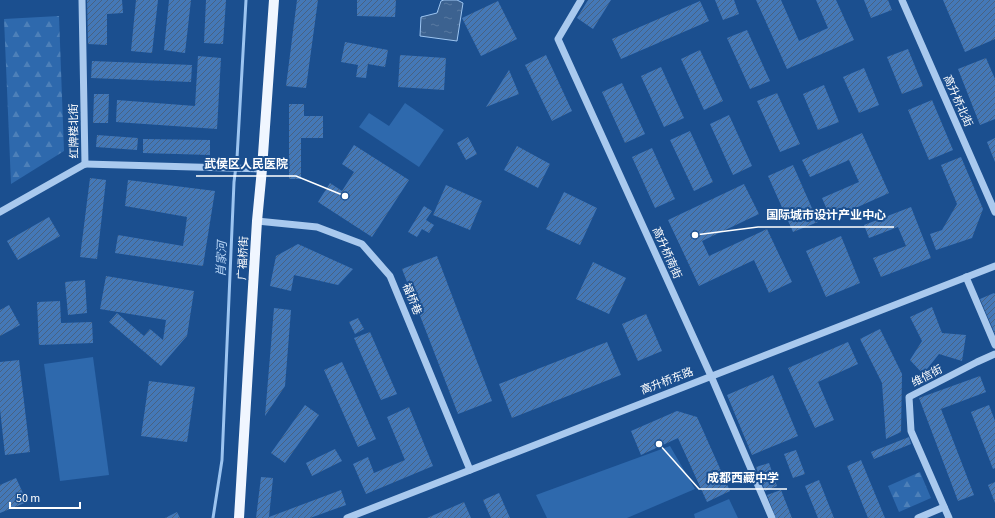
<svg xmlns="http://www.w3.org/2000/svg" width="995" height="518" viewBox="0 0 995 518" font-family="'Source Sans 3','Noto Sans SC',sans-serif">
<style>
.grass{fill:#2e69ad}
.forest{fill:url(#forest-firs)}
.water{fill:url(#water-ripples);stroke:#9cc4f0}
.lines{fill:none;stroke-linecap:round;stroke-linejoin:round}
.stream{stroke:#9cc4f0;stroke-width:3}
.building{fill:url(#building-hatch)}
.minor{stroke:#a9c9ee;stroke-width:7}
.major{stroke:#f0f6ff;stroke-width:10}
.labels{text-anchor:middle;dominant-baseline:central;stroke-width:4;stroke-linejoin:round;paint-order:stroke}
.street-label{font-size:11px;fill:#fff;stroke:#1b4f8f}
.water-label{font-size:12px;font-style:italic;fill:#b5d3f5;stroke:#1b4f8f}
.leader{fill:none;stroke:#fff;stroke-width:1.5}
.callout-dot{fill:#fff;stroke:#1b4f8f;stroke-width:1.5}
.callout-label{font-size:12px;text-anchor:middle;font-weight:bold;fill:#fff;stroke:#1b4f8f;stroke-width:4;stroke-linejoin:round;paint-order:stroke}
</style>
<defs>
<pattern id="forest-firs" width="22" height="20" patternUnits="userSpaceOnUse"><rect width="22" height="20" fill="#2e69ad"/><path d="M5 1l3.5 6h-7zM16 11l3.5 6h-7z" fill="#4d80b9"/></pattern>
<pattern id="water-ripples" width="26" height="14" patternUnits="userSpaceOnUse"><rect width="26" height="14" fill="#3c6290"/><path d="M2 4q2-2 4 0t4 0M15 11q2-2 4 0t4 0" fill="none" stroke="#597aa1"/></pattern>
<pattern id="building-hatch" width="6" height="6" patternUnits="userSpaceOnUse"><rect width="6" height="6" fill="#4478b7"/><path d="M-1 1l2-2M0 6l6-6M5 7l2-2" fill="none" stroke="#486282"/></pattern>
</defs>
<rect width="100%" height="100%" fill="#1b4f8f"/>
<g class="grass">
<polygon points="405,103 444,130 419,167 359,127 369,113 389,126"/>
<polygon points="93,357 109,475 60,481 44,364"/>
<polygon points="670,446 695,489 627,518 547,518 536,495"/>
<polygon points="729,499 738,518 695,518 694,514"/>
</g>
<g class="forest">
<polygon points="59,16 64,151 11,184 4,19"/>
<polygon points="920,472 931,498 899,512 888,486"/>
</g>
<polygon class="water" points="444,0 457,0 463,3 457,41 420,36 421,17 437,13 441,1"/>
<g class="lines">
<polyline class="stream" points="213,518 222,460 234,182 237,158 246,0"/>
</g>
<g class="building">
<polygon points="87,0 122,0 123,13 107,14 107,45 88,44"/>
<polygon points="136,0 158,0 152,53 131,51"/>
<polygon points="169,0 191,0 185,53 164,50"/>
<polygon points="206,0 226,0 223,44 204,43"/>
<polygon points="297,0 318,0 306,88 286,86"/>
<polygon points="357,0 396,0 395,17 357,16"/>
<polygon points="588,0 611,0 593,29 577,18"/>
<polygon points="715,0 734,0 739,14 723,20"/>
<polygon points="756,0 781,0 799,41 828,28 816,0 836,0 854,40 787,69"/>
<polygon points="864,0 888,0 892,10 871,18"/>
<polygon points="943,0 995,0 995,39 965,52"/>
<polygon points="498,1 517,39 481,56 462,18"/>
<polygon points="700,1 709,21 621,59 612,39"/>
<polygon points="747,30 770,81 750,89 727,38"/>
<polygon points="345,42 388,50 385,67 368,64 366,78 356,77 358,65 341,62"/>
<polygon points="908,49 923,86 902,94 887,57"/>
<polygon points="700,50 723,101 704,110 681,59"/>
<polygon points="400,55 446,58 444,90 398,87"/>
<polygon points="546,55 572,111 552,121 525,65"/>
<polygon points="198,56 221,58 217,129 116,122 117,100 195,106"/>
<polygon points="986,58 995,79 995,119 980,125 958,69"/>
<polygon points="92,61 192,65 191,82 91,78"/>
<polygon points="661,67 684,118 664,127 641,76"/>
<polygon points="864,68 879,105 859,113 843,77"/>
<polygon points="509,70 519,94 486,107"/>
<polygon points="622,83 645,134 625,143 602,92"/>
<polygon points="824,85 839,122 818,130 803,94"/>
<polygon points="777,93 800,144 780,152 757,101"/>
<polygon points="94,94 109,94 108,123 93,123"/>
<polygon points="932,100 953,150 929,160 908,110"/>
<polygon points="289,104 304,104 304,116 323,116 323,138 301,138 301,179 289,179"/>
<polygon points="729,115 752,166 733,175 710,124"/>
<polygon points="690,131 713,182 694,191 670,140"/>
<polygon points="862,133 889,193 831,219 822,198 859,182 849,160 810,177 802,160"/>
<polygon points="97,135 138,138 137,150 96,147"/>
<polygon points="468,137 477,154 466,160 457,143"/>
<polygon points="995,138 995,162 987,142"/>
<polygon points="143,139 210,140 210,155 143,153"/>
<polygon points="354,145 409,180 372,237 318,202 330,183 342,191 354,172 342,164"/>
<polygon points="517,146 550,164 538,188 504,170"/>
<polygon points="652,148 675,199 655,208 632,157"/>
<polygon points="961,157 983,209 972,238 936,250 930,234 942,230 957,204 941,165"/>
<polygon points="793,165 818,222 793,232 768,176"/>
<polygon points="90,178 106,180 97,259 80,257"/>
<polygon points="128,180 215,191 203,266 115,253 118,235 183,246 187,217 125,206"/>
<polygon points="744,184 759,214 702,241 709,256 767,229 792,282 769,293 754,260 699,286 668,220"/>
<polygon points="446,185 482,201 470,230 433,215"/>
<polygon points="564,192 597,208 580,245 546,229"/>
<polygon points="424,206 432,211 426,220 434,225 429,233 422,229 417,237 408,232"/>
<polygon points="911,207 931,258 881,277 873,258 906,246 898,227 869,238 864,225"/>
<polygon points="49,217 60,236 18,260 7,241"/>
<polygon points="841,236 860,283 826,297 806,251"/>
<polygon points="298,244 353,269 338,285 294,275 291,291 270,286 276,256"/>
<polygon points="437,256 492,401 458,414 402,269"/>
<polygon points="593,262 626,278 609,314 576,299"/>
<polygon points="106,276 194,291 187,336 161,366 109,322 117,313 144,336 150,329 163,340 166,320 100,309"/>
<polygon points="85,280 87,313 68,315 65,282"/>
<polygon points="994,293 995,294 995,334 980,299"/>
<polygon points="60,301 61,323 92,322 93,343 39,345 37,302"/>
<polygon points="9,305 20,325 0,336 0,310"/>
<polygon points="932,307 942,333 966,335 962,361 939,354 923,374 910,360 922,341 910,317"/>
<polygon points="274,308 291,310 285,386 265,416"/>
<polygon points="646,314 662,351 638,361 622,324"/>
<polygon points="358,318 364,329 355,334 349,322"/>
<polygon points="880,329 902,374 901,432 886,439 882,383 860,339"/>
<polygon points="370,332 397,394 381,400 354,338"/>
<polygon points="607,342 621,375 512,418 499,384"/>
<polygon points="848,342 858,364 818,382 834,420 815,428 788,368"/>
<polygon points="19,360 30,452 5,455 0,409 0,362"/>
<polygon points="342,362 376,439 358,447 324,370"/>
<polygon points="773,375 798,436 752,455 727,395"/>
<polygon points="980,376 986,392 941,409 974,495 958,501 919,398"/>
<polygon points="149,381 195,387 187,442 141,436"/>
<polygon points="305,405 319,415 285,463 271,453"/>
<polygon points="989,405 995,421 995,468 993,469 971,412"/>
<polygon points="409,407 433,466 366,494 353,464 368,457 374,473 405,460 387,417"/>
<polygon points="677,411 697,417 730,491 707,502 678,438 641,455 631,431"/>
<polygon points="909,437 911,444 874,459 871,452"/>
<polygon points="335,449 342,461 312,476 306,463"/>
<polygon points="796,450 805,474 793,478 784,454"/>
<polygon points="861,460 885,518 868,518 847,466"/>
<polygon points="769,463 777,486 765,491 756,467"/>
<polygon points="261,477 273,478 269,517 341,490 346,505 310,518 256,518"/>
<polygon points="16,478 27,502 0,513 0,485"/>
<polygon points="819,480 834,518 818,518 805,486"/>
<polygon points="995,482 995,503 988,485"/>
<polygon points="781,490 792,518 776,518 767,495"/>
<polygon points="499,493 510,518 491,518 483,500"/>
<polygon points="464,502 471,518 427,518"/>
<polygon points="177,512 180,518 165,518"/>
</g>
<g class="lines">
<g class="minor">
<polyline points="82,0 85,164"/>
<polyline points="581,0 558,39 711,376 772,518"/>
<polyline points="902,0 995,212"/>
<polyline points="85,164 262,169"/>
<polyline points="0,212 85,164"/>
<polyline points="257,221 317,227 362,244 390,276 470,470"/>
<polyline points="966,277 995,345"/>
<polyline points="347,518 995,266"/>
<polyline points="918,518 944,507"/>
<polyline points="949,518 911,431 909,397 977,362 995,354"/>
</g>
<polyline class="major" points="239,518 257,221 262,169 274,0"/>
</g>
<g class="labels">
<g class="street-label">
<text transform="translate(958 101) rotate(66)">高升桥北街</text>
<text transform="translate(74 131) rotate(-91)">红牌楼北街</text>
<text transform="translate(667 253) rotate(66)">高升桥南街</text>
<text transform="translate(243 258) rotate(-87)">广福桥街</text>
<text transform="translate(412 299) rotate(68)">福桥巷</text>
<text transform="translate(927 376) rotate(-28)">维信街</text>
<text transform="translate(667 381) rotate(-21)">高升桥东路</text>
</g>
<g class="water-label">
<text transform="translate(222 259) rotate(-88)">肖家河</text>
</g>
</g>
<path class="leader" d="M345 196L296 176H196M695 235L758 227H894M659 444L699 489H787"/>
<g class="callout-dot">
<circle cx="345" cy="196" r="4"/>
<circle cx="695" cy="235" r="4"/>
<circle cx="659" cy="444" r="4"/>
</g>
<g class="callout-label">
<text x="246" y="168">武侯区人民医院</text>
<text x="826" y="219">国际城市设计产业中心</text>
<text x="743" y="482">成都西藏中学</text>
</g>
<path d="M10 502v6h70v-6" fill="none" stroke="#ffffff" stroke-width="2"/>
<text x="16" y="502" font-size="12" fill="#ffffff" stroke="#1b4f8f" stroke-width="3" paint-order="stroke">50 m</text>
</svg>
